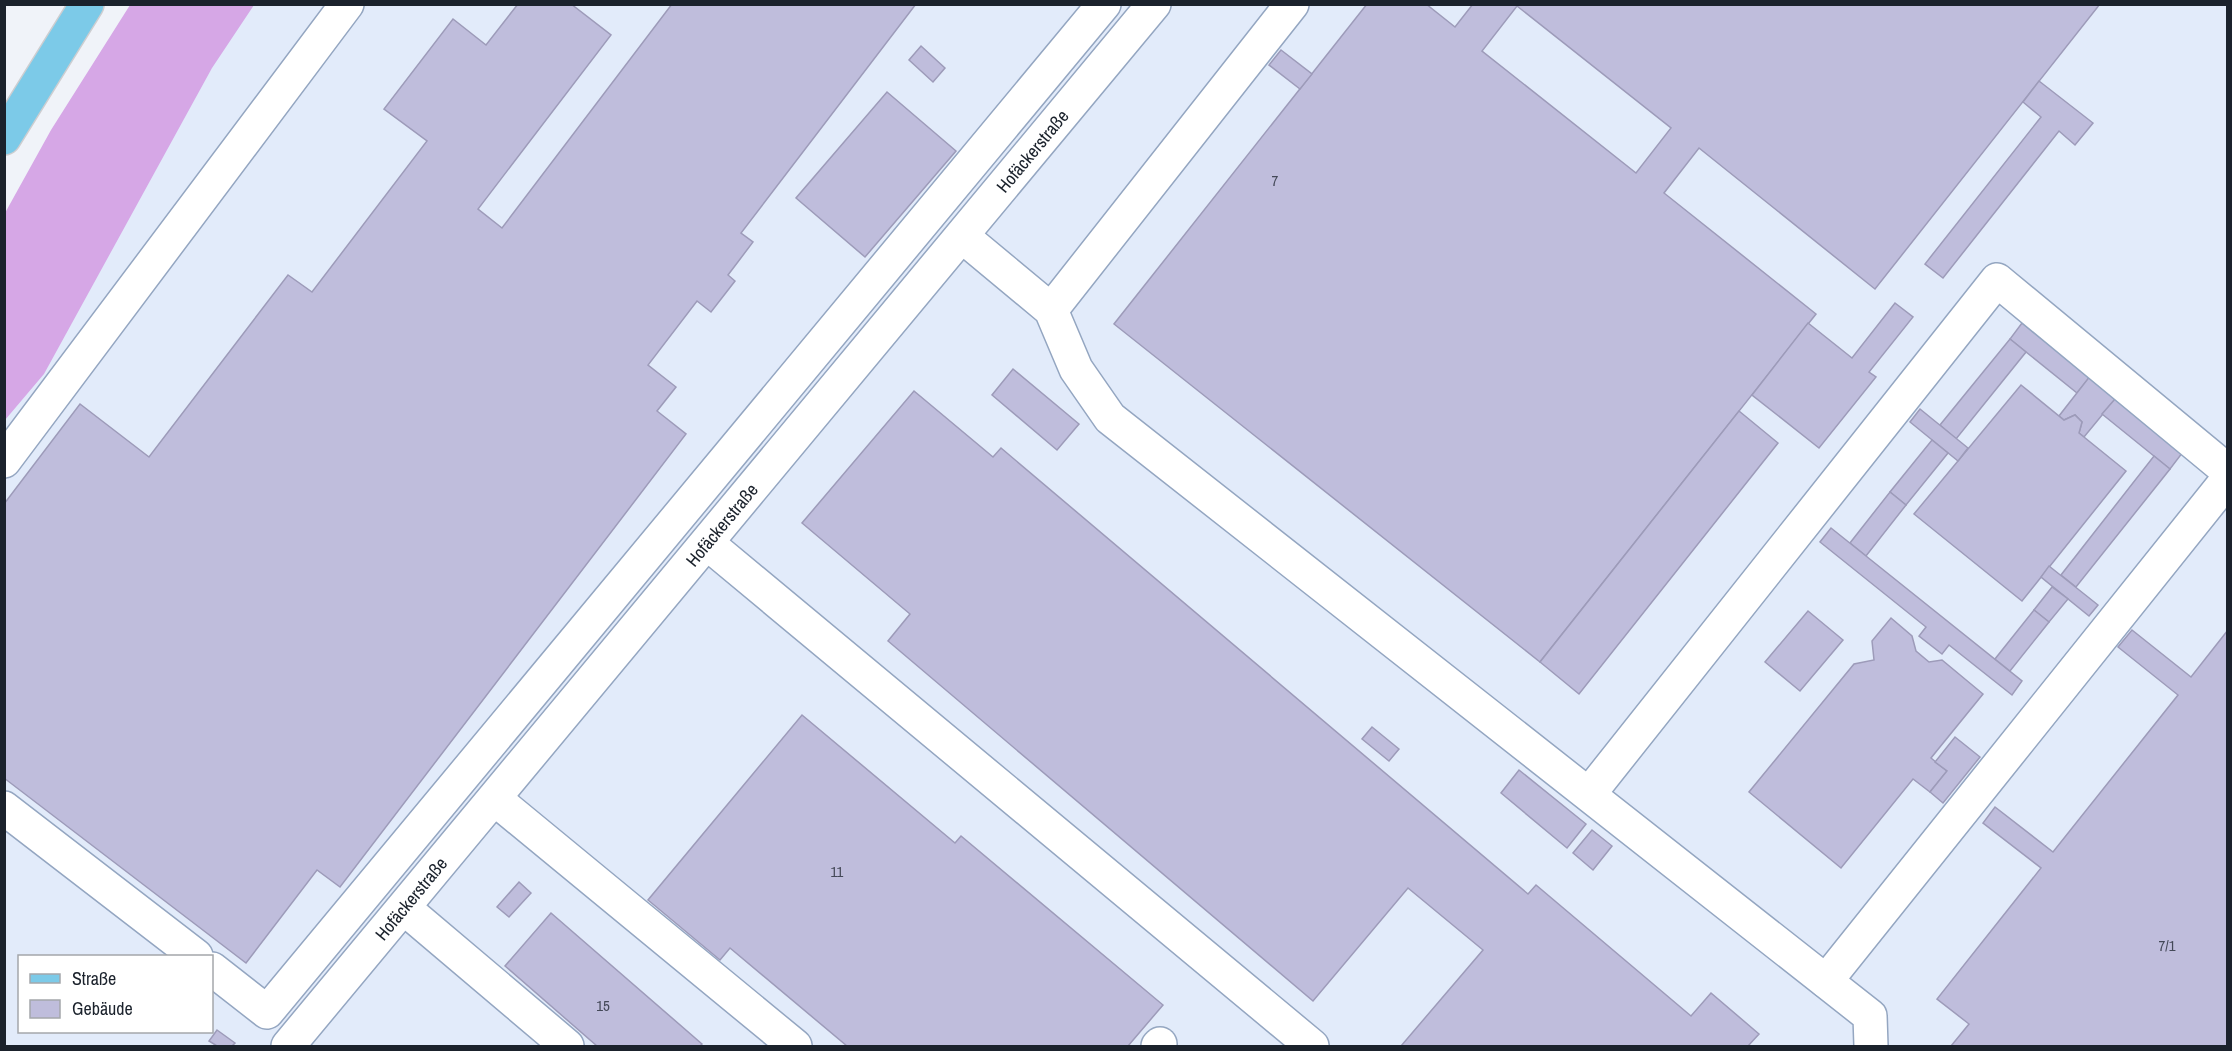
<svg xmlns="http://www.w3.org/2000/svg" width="2232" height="1051" viewBox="0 0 2232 1051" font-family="'Archivo Narrow',sans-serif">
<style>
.built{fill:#e2ebfa;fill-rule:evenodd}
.forest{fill:#d6a7e6}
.building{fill:#bfbddc;stroke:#9d9bb9;stroke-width:1.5;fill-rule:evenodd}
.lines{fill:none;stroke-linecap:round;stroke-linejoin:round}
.minor-casing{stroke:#94a6c1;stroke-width:36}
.major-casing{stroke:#cdced1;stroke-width:36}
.minor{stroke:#fff;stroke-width:33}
.major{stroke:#7ccae8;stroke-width:33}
.labels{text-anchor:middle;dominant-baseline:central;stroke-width:5;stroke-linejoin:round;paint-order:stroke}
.number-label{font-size:15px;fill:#444958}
.street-label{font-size:18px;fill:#1b222c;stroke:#fff}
</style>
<rect width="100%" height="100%" fill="#f0f3f9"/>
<path class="built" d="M 147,5 L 2227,5 L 2227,1046 L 5,1046 L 4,239 ZM 20,956 L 212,956 L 212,1032 L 20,1032 Z"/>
<polygon class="forest" points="130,5 254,5 212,68 44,374 5,420 5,213 51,130"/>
<g class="building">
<polygon points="518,4 571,4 611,35 478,209 502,228 672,4 916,4 741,233 753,242 728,275 735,281 711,312 697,301 648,365 676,387 657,411 686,434 340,887 317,870 246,963 4,778 4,504 80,404 149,457 288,275 312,292 427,141 384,109 453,19 486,45"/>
<path d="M 1367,4 L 1426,4 L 1455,27 L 1473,4 L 2100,4 L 1875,289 L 1699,148 L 1664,193 L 1816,314 L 1540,662 L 1114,324 ZM 1517,6 L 1671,128 L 1636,173 L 1482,51 Z"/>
<polygon points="921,46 945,68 933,82 909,60"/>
<polygon points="1281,50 1312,74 1300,89 1269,65"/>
<polygon points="2039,81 2093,123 2075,145 2059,131 1943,278 1925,264 2041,117 2023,102"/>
<polygon points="887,92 956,151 865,257 796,198"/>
<polygon points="1895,303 1913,317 1869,372 1876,377 1819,448 1752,395 1808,323 1852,358"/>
<polygon points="2022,323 2090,377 2077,393 2010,339"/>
<polygon points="2010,339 2026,352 1956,439 1940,425"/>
<polygon points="1013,369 1079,424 1057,450 992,395"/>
<polygon points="2094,371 2121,392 2084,437 2079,433 2082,422 2075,415 2064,420 2059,416"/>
<polygon points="2021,385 2064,420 2075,415 2082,422 2079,433 2126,471 2022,601 1914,514"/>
<polygon points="914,391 993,457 1001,448 1528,894 1536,885 1691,1016 1711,993 1759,1034 1748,1046 1401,1046 1483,950 1408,888 1313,1001 888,641 910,614 802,523"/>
<polygon points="2115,399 2183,452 2170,469 2102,414"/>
<polygon points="1920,409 1968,448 1958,461 1910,422"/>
<polygon points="1739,411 1778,443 1579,694 1540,662"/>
<polygon points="1932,440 1948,453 1906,505 1890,492"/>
<polygon points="2154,456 2170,469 2076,587 2061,575"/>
<polygon points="1890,492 1906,505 1866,556 1850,543"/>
<polygon points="1831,528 2022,681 2012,695 1949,645 1942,654 1919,636 1926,627 1820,542"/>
<polygon points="2049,566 2098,605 2089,616 2041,577"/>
<polygon points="2052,587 2068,599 2049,622 2034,610"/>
<polygon points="2034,610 2049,622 2010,671 1995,659"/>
<polygon points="1808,611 1843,640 1800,691 1765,662"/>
<polygon points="1891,618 1912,636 1916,651 1929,662 1942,660 1983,694 1931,758 1947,771 1930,792 1913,779 1841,868 1749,792 1854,664 1874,660 1872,641"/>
<polygon points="2132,630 2191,677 2228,630 2228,1046 1951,1046 1969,1024 1937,999 2041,868 1983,823 1995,807 2053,852 2178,695 2118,647"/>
<polygon points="802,715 955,843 961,836 1163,1005 1128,1046 847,1046 730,948 720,960 648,900"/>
<polygon points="1372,727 1399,749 1389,761 1362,739"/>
<polygon points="1955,737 1980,757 1943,803 1930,792 1947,771 1935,762"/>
<polygon points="1519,770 1586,824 1567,848 1501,793"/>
<polygon points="1592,830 1612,846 1593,870 1573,853"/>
<polygon points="519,882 531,893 509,917 497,907"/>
<polygon points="551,913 702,1044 700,1046 597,1046 505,966"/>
<polygon points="217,1030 235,1043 232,1046 217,1046 209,1041"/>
</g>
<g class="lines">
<defs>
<g id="minor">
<polyline points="962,236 1051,310 1076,369 1110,418 1870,1016 1871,1046"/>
<polyline points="1051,310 1292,4"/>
<polyline points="4,461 347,4"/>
<polyline points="707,543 1312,1046"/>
<polyline points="1589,794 1997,280 2228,471"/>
<polyline points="495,799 795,1046"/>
<polyline points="4,808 196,956"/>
<polyline points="404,908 567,1046"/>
<polyline points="212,969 267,1012 1104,4"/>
<polyline points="1826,981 2228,479"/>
<path id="s1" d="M 288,1046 L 1154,4"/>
<polyline points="1158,1046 1160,1044"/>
</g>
<polyline id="major" points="4,138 87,4"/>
</defs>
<use href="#minor" class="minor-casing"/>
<use href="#major" class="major-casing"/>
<use href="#minor" class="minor"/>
<use href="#major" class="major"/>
</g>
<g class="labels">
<g class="number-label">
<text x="1275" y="180">7</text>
<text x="837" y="871">11</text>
<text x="2167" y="945">7/1</text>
<text x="603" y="1005">15</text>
</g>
<g class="street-label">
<text stroke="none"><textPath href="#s1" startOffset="1164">Hofäckerstraße</textPath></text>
<text stroke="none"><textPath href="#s1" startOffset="678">Hofäckerstraße</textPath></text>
<text stroke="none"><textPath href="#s1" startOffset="192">Hofäckerstraße</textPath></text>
</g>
</g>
<rect width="2232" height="1051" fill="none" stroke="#1b222c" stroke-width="12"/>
<rect x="18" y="955" width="195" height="78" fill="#ffffff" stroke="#a4a7ab" stroke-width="1.5"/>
<rect x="30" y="974" width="30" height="9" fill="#7ccae8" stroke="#a4a7ab" stroke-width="1.5"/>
<text x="72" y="985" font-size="18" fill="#1b222c">Straße</text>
<rect x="30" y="1000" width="30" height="18" fill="#bfbddc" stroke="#a4a7ab" stroke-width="1.5"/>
<text x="72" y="1015" font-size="18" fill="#1b222c">Gebäude</text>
</svg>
